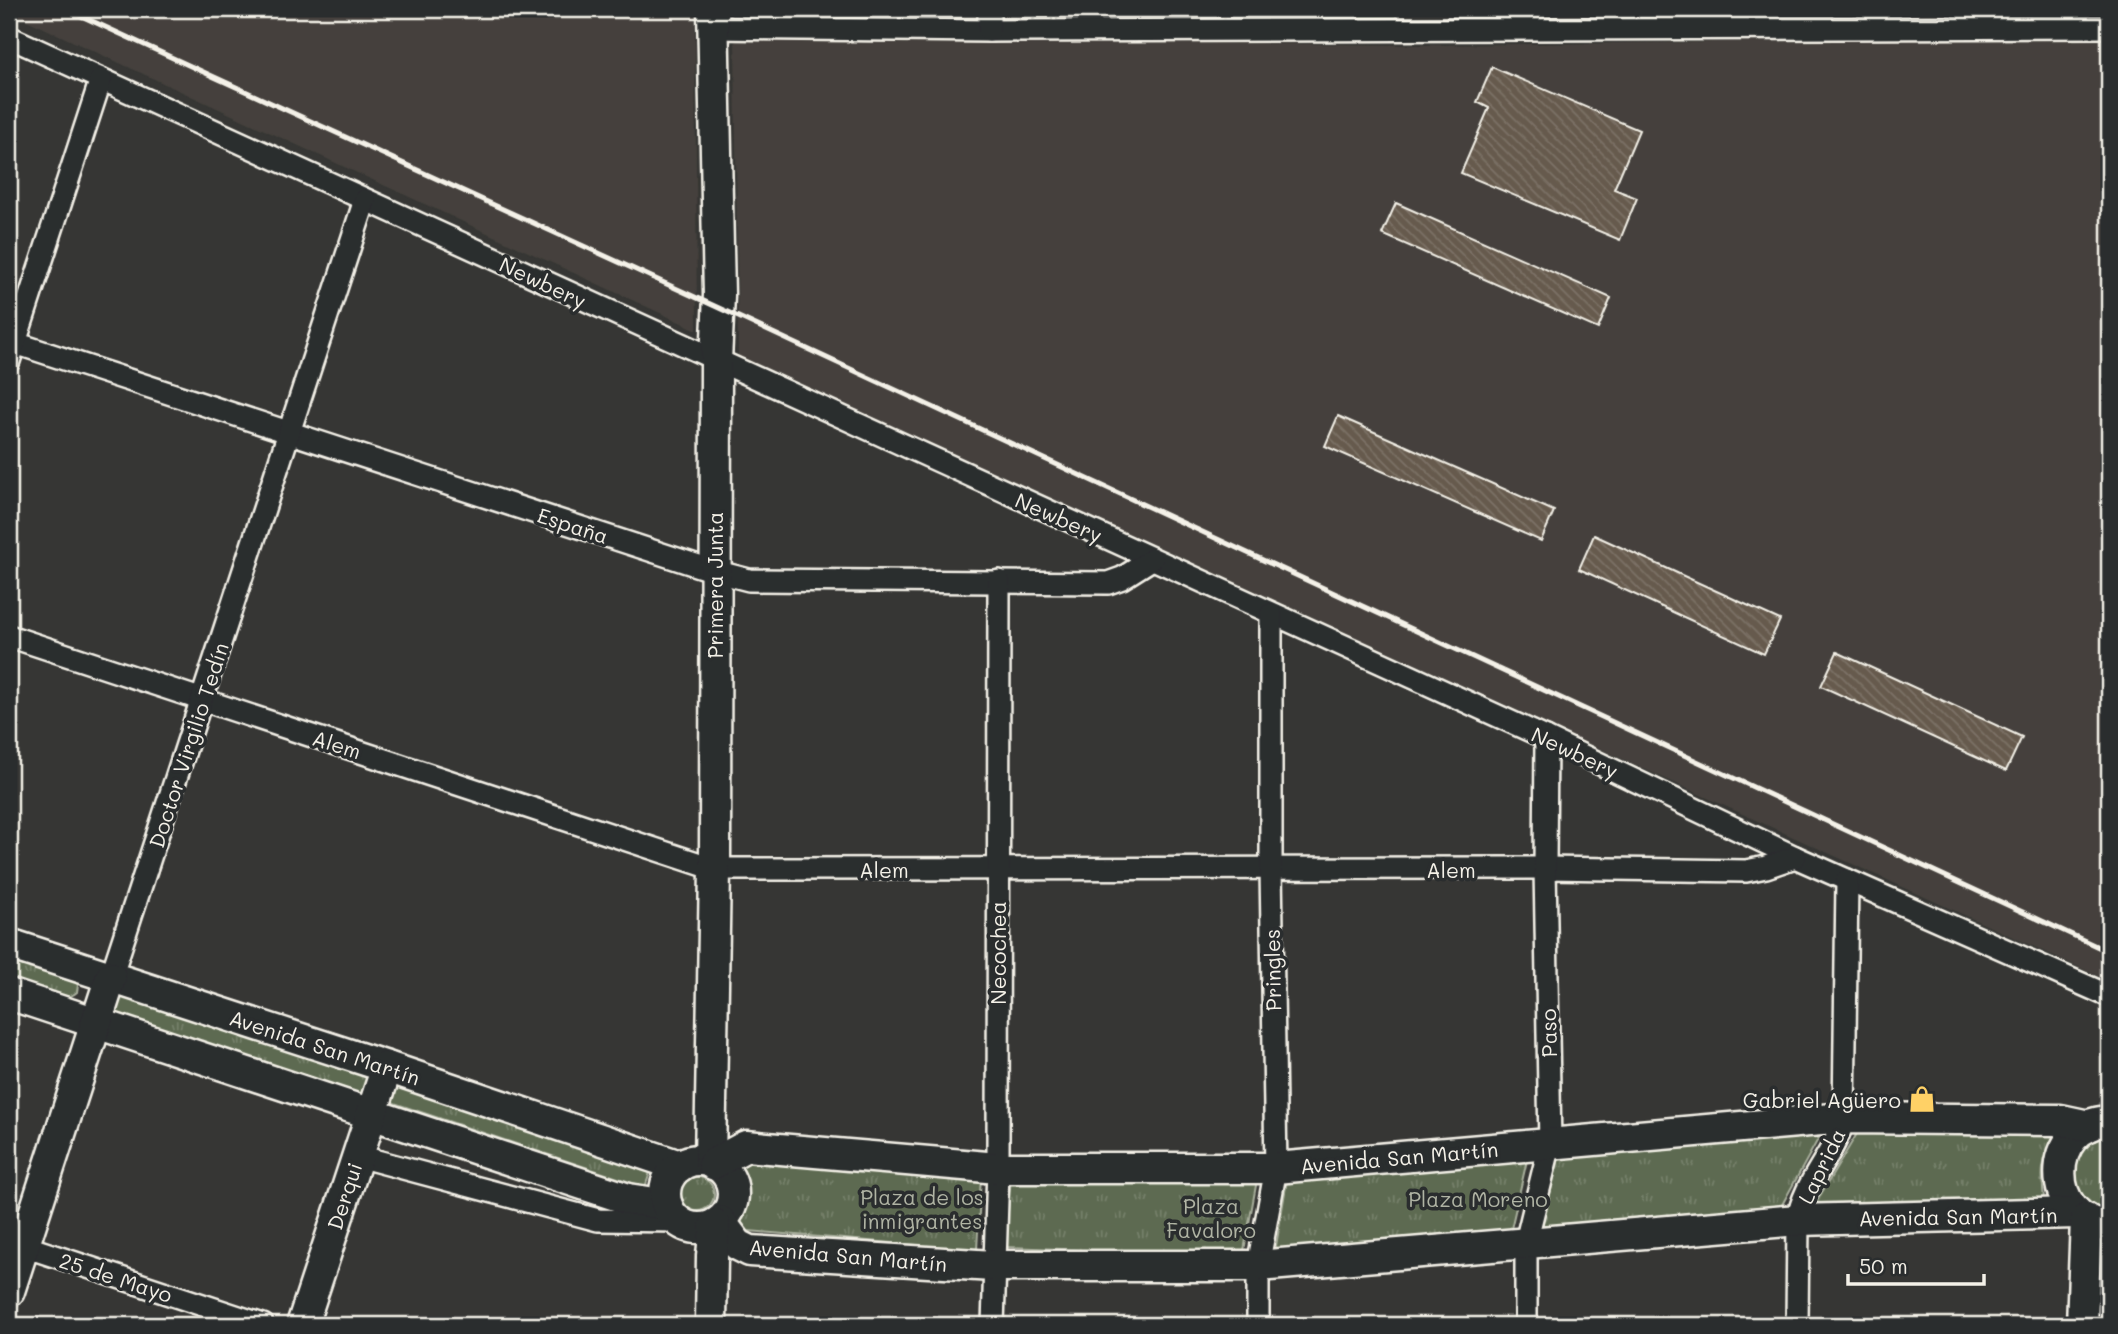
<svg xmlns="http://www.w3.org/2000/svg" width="2118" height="1334" viewBox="0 0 2118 1334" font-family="Mali,sans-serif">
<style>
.built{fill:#44413c}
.grass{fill:url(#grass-tufts);stroke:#a8ae9c;stroke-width:2}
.building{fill:url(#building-back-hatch);stroke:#f4f1e8;stroke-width:2}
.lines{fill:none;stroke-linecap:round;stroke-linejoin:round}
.street-casing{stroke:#f4f1e8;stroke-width:26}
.secondary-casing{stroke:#f4f1e8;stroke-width:35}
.street{stroke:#2a2d2e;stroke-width:21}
.secondary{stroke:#2a2d2e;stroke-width:30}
.rail{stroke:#f4f1e8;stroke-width:5}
.labels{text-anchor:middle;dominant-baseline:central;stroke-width:7;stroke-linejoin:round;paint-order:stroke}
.street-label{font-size:21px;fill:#f4f1e8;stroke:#2a2d2e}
.poi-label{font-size:21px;fill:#f4f1e8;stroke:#2a2d2e;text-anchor:end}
.park-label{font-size:21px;fill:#b0b4a4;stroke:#2a2d2e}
</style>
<defs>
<pattern id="grass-tufts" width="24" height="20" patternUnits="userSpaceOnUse" patternTransform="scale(1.75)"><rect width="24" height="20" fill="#5d6a51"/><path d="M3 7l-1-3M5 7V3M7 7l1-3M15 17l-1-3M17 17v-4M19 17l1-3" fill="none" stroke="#75806a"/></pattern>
<pattern id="building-back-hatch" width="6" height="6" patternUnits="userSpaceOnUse" patternTransform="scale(1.75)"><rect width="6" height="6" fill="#665a4d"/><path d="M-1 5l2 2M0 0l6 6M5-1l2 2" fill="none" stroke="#7c7267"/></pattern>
</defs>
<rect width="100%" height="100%" fill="#363634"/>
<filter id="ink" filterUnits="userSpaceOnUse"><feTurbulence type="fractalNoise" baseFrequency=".0143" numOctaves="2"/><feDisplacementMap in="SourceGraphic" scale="14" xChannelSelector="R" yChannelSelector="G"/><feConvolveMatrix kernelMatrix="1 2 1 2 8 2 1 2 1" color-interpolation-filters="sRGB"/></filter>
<g filter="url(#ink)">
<g class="built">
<polygon points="9,9 695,9 697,330 9,12"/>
<polygon points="735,36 1418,45 2109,38 2109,981 738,356"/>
</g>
<g class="grass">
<polygon points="1262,9 1397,9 1396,19 1262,17"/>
<path d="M 9,955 L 72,978 L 78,985 L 77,992 C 61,1007 27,988 9,982 Z"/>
<polygon points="116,984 380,1071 371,1100 106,1013"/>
<polygon points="395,1081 652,1167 645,1187 388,1101"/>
<path d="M 1861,1127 L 2059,1132 C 2039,1159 2041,1175 2045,1208 L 1812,1209 Z"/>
<polygon points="1822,1132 1778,1212 1542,1226 1561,1150"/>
<polygon points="2109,1134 2109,1214 2081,1201 2072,1162 2091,1139"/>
<polygon points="1528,1156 1510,1233 1275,1252 1287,1180"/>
<polygon points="743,1157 981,1175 977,1250 737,1230"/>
<circle cx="697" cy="1194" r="17"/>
<polygon points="1011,1177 1257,1180 1243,1256 1005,1247"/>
</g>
<g class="building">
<polygon points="1492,67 1639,130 1614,189 1637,198 1620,240 1461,173 1489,108 1477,102"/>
<polygon points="1396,203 1611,298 1598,329 1382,234"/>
<polygon points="1338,416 1554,511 1541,541 1325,446"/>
<polygon points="1594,535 1780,620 1764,654 1579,569"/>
<polygon points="1837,652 2022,737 2006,771 1821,686"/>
</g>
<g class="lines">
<defs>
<g id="street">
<polyline points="713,28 989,31 2109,27"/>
<polyline points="989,31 989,9"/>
<polyline points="9,37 1546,738 1795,857 2109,996"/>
<polyline points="9,341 714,571 749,580 1108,583 1122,578 1152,559"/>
<polyline points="9,361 101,79"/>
<polyline points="9,636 715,869 1545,868 1746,871 1766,867 1795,857"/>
<polyline points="111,977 365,200"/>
<polyline points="358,1156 598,1220 678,1221"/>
<polyline points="9,1241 263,1325"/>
<polyline points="993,1325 998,1168 999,581"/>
<polyline points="1258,1325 1258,1266 1276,1168 1271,869 1271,614"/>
<polyline points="1526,1325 1526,1242 1550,1144 1545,868 1546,738"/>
<path d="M 1797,1325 L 1798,1220 C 1803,1182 1835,1155 1844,1118 L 1847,880"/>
</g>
<g id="secondary">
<polyline points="9,944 387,1067 680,1166"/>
<polyline points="9,994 628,1199 667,1205"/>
<path d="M 2109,1121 C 2044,1124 2044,1222 2109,1226"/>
<circle cx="699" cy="1194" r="34"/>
<polyline points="710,1162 715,869 716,361 719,295 713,9"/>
<polyline points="713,1164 746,1146 998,1168 1276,1168 1844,1118 2061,1120 2089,1126"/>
<polyline points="720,1221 738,1245 750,1251 993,1266 1258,1266 1798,1220 2077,1213"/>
<polyline points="9,1291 111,977"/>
<polyline points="302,1325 387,1067"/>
<polyline points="711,1325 712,1256 715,1224"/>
<polyline points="2082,1325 2086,1219"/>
</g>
</defs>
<use href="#street" class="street-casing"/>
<use href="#secondary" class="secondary-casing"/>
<use href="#street" class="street"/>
<use href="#secondary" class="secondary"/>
<polyline class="rail" points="66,9 719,308 2109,952"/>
</g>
</g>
<defs>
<symbol id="shop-bare" viewBox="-9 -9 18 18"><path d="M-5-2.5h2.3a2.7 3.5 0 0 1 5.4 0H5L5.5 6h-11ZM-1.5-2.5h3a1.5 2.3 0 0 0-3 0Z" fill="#ffd166" stroke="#2a2d2e" stroke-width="2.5" paint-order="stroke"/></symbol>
</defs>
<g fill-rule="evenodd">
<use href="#shop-bare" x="1903" y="1080" width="38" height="38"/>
</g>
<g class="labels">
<g class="street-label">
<text transform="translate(543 282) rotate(25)">Newbery</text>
<text transform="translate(1059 517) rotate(24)">Newbery</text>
<text transform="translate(573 525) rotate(18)">España</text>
<text transform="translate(714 585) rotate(-90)">Primera Junta</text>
<text transform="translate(337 744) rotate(18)">Alem</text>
<text transform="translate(188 745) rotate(-72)">Doctor Virgilio Tedín</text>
<text transform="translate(1575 752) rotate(25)">Newbery</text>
<text x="884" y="869">Alem</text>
<text x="1451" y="869">Alem</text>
<text transform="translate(997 953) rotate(-90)">Necochea</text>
<text transform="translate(1272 970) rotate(-91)">Pringles</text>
<text transform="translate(1548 1033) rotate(-91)">Paso</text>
<text transform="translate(325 1047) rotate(18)">Avenida San Martín</text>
<text transform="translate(1399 1157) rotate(-5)">Avenida San Martín</text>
<text transform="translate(1821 1166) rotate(-64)">Laprida</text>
<text transform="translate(344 1196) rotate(-72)">Derqui</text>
<text transform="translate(1958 1216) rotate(-1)">Avenida San Martín</text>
<text transform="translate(848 1255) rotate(5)">Avenida San Martín</text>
<text transform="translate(116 1277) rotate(18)">25 de Mayo</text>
</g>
<g class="poi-label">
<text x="1901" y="1099">Gabriel Agüero</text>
</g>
<g class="park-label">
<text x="922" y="1196">Plaza de los<tspan x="922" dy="24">inmigrantes</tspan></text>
<text x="1478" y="1198">Plaza Moreno</text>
<text x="1211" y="1205">Plaza<tspan x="1211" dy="24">Favaloro</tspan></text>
</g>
</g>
<rect width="2118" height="1334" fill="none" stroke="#2a2d2e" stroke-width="35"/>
<rect x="18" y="18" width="2083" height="1299" fill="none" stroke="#f4f1e8" stroke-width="2.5" filter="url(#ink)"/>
<path d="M1848 1274v10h136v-10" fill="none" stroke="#f4f1e8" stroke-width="3.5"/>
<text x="1859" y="1274" font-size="21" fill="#f4f1e8" stroke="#2a2d2e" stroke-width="5" paint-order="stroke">50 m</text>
</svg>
